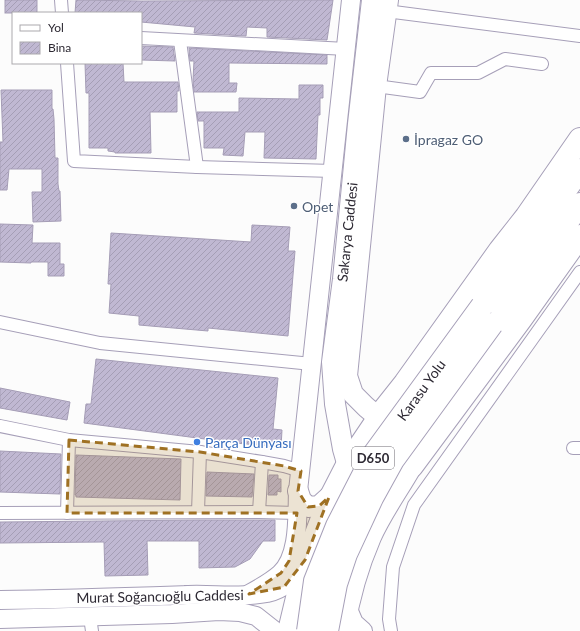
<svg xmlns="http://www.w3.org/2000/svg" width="580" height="631" viewBox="0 0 580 631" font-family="Lato,sans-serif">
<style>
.building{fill:url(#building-hatch);stroke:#a59db6}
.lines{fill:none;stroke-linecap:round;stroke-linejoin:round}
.street-casing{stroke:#a69fb8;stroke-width:14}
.secondary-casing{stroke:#a69fb8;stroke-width:20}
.primary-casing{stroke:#a69fb8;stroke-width:22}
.highway-casing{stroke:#a69fb8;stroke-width:24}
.street{stroke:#fff;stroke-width:12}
.secondary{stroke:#fff;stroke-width:18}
.primary{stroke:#fff;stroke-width:20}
.highway{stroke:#fff;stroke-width:22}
.highway-bridge-casing{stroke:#a69fb8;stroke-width:24;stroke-linecap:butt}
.highway-bridge{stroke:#fff;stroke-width:22}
.marked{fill:#9f7123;fill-opacity:0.2;stroke:#9f7123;stroke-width:3;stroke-dasharray:8 5;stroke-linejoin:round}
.service-dot{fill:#5c6f8a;stroke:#fff;stroke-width:1.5}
.shop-dot{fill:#3f7fe0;stroke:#fff;stroke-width:1.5}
.labels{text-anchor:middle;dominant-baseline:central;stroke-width:3;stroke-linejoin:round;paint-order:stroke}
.shield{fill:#fff;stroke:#6c6970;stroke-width:1}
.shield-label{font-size:13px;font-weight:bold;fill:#2d2933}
.service-label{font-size:14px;fill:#4e5e75;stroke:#fff;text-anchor:start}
.street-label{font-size:14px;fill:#2d2933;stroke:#fff}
.shop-label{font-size:14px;fill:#366cbe;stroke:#fff;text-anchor:start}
</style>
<defs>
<pattern id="building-hatch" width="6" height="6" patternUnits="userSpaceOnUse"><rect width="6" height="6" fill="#c0b8d2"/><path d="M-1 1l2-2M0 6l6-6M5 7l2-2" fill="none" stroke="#a59eb5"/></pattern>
</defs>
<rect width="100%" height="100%" fill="#fcfcfc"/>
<g class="building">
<rect x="5" y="0" width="32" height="13"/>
<polygon points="76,0 142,1 333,0 327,40 267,37 267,28 247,27 246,36 194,33 195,27 141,22 141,13 75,13"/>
<polygon points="141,46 173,47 175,61 141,60"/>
<polygon points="189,48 327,55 327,64 229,63 229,83 237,83 236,92 194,92 193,80 194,61 190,61"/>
<polygon points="85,63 123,63 124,82 178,82 179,91 177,91 177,112 150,112 151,153 115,153 115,152 108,151 108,148 89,148 89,93 86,93"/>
<polygon points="299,85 323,85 323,98 320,98 320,115 318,115 316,159 264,158 265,132 245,132 243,156 223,155 224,148 204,148 204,121 198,121 197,112 239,112 239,98 299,99"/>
<polygon points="1,90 52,90 52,109 53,109 54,119 55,158 58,158 58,184 59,191 60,191 61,221 33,222 32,192 42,192 42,169 9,169 7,190 0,190 0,142 3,142"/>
<polygon points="0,224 33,225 32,243 60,243 60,264 64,264 64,276 48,276 48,262 31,262 31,263 0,262"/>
<polygon points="252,225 290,227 288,251 295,251 288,336 208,328 208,331 139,325 139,316 109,313 111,284 108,284 111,233 251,242"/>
<polygon points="96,359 278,378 273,429 282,430 281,447 235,443 84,423 86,404 91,404"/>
<polygon points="0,388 70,402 67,420 0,408"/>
<polygon points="0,451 61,454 60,494 0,492"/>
<polygon points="76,455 181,459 180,500 76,497 76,495 75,495"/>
<polygon points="207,472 254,474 252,497 206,496"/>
<polygon points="269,475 278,475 278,479 281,479 281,492 277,491 277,495 268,495"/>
<polygon points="198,520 275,520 275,541 263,541 250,559 235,567 199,568 199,541 147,541 148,575 105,576 104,542 0,543 0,522"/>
</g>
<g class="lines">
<defs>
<g id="street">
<polyline points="61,0 62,13"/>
<polyline points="386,11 580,36"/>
<polyline points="141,38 346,49"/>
<polyline points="180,41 197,167"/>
<polyline points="67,63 74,161 197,167 333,171"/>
<polyline points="376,86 420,92 431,73 478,73 505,59 542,64"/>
<polyline points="0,322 100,343 312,364"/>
<polyline points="0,426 69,440 200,452 262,462 284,466 301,471"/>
<polyline points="573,448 580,448"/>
<polyline points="198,512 200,452"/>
<polyline points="259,512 262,462"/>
<polyline points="0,513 259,512 297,513"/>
<polyline points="67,513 69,440"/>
<polyline points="90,617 92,631"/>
<polyline points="391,631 389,619 393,567 414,505 580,272"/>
</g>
<g id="secondary">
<path d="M 249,594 C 260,588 271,582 280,574 C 300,556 297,515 298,491 L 351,0"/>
<path d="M 0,600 C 63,599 125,597 188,595 C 214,594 241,598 267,593 C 284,589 293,580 301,566"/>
<polyline points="348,609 354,623 363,631"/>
<polyline points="0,619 172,614 219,611 240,612 256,616 275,631"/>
</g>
<g id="primary">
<polyline points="388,0 376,86 347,376 353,394 366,407 390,427"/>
<polyline points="298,491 301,500 308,507 319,506 329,497"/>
<polyline points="364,498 361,496 347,463 343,449 335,404 332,362 343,279 358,124 372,0"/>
<polyline points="288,631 305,560 328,500 347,463 378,417"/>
<path d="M 344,631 C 349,599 358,567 371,537 C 381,514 399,489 412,466 L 406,451"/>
</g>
<g id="highway">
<polyline points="482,306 580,170"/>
<polyline points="492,324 539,262 580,204"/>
<polyline points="378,417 405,383 500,250 526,217 580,139"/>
<polyline points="412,466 521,319 580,236"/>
</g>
</defs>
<use href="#street" class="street-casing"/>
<use href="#secondary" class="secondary-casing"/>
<use href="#primary" class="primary-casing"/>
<use href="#highway" class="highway-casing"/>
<use href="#street" class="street"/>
<use href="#secondary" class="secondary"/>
<use href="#primary" class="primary"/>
<use href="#highway" class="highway"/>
<defs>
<g id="highway-bridge">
<polyline points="308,631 315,581 337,526 374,454 482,306"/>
<polyline points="327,631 336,584 346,554 372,498 393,460 492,324"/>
</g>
</defs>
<use href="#highway-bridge" class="highway-bridge-casing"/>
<use href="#highway-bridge" class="highway-bridge"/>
</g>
<path class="marked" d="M 69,440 L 200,452 L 284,466 L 301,471 L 298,491 L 308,507 L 319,506 L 329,497 L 305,560 L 284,587 L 249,594 L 281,573 L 289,561 L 297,513 L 67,513 Z"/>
<g class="service-dot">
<circle cx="406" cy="139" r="4"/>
<circle cx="294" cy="206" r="4"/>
</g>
<circle class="shop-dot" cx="197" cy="442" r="4"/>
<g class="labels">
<rect class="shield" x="352" y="447" width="42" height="22" rx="3"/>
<g class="shield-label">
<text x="373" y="458">D650</text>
</g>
<g class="service-label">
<text x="414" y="139">İpragaz GO</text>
<text x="302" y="206">Opet</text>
</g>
<g class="street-label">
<text transform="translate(347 232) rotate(-84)">Sakarya Caddesi</text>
<text transform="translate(421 390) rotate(-54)">Karasu Yolu</text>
<text transform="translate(160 596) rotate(-1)">Murat Soğancıoğlu Caddesi</text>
</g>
<g class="shop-label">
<text x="205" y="442">Parça Dünyası</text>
</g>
</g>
<rect x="12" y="12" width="130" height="52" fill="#ffffff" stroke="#aba9ad"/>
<rect x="20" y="25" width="20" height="6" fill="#ffffff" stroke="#aba9ad"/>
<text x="48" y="32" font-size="12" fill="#2d2933">Yol</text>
<rect x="20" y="42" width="20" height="12" fill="url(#building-hatch)" stroke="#aba9ad"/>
<text x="48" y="52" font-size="12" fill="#2d2933">Bina</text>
</svg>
